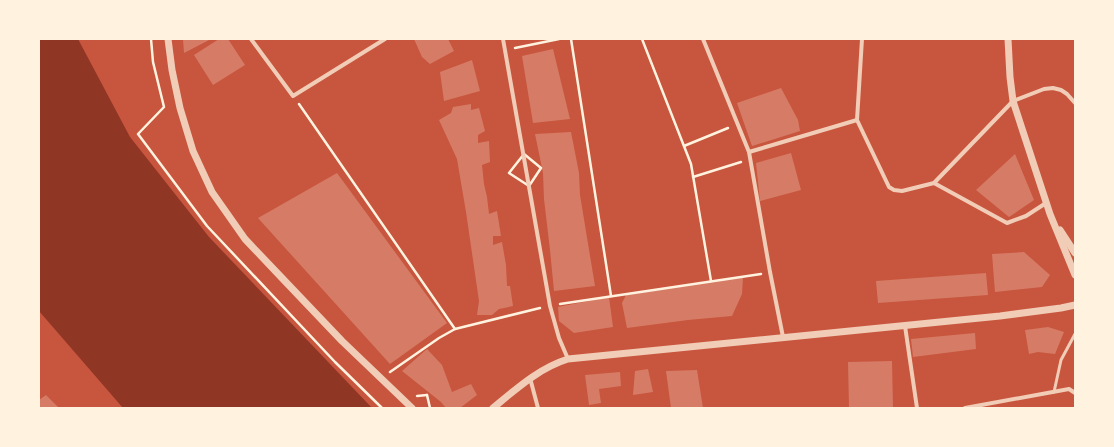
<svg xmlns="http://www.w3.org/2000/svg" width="1114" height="447" viewBox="0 0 1114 447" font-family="Inter,sans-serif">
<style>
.water{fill:#8f3625}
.building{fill:#d67c66}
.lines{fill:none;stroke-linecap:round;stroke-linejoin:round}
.path{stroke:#fff3e0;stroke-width:2.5}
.service{stroke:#f1ccb7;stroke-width:3}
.minor{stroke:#f1ccb7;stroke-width:4}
.tertiary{stroke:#f1ccb7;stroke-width:7}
</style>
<rect width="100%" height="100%" fill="#c8553d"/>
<polygon class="water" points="39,39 78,39 130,137 209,237 372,408 123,408 39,311"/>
<g class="building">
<polygon points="183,39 211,39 184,53"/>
<polygon points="219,39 228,39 245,65 213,85 194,55"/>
<polygon points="414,39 448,39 454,51 430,64 422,57"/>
<polygon points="553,49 570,119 533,123 522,56"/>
<polygon points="472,60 480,91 444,101 440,72"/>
<polygon points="781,88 798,120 800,131 752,146 737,103"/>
<polygon points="471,104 471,110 479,108 485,131 478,135 478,143 489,141 490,162 482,165 484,184 487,197 489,214 497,211 501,236 493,236 493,245 502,242 506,265 507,286 510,286 513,306 499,309 492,315 477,315 479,301 466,212 457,159 439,120 451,113 453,107"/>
<polygon points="571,132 579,173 580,195 595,286 554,291 550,250 544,199 543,173 535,134"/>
<polygon points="791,153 801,190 760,201 756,163"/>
<polygon points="1015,154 1034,200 1009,217 976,190"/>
<polygon points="337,173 447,323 390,364 258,218"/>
<polygon points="1024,252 1050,275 1042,287 995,292 992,254"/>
<polygon points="986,273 988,295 878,303 876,281"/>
<polygon points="743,277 742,294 732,316 688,320 627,328 622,303 626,295"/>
<polygon points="609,297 613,327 574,333 559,321 558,307"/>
<polygon points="1048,327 1064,332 1055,354 1038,352 1029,354 1025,330"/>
<polygon points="975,333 976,349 913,357 911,339"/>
<polygon points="427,349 442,365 452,392 471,384 477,395 460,408 446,408 441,402 402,371"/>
<polygon points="892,361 893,408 849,408 848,362"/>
<polygon points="648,369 653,392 633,395 635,371"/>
<polygon points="697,370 703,408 671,408 666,371"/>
<polygon points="620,372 621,386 599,389 601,403 589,405 585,375"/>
<polygon points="46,395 59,408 39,408 39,400"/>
</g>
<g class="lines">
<g class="path">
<polyline points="151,39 153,62 164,107 138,134 207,226 335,362 382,408"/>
<polyline points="571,39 611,296"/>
<polyline points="642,39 691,164 711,281"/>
<polyline points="515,48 559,39"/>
<polyline points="299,104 455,329 439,338 390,372"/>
<polyline points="684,146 728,128"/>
<polygon points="524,154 541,168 529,186 509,173"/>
<polyline points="693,177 741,162"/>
<polyline points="560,304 761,274"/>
<polyline points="455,329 540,308"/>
<polyline points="427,395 430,408"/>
<polyline points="417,396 427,395"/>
</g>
<polyline class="service" points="1054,392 1061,360 1075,334"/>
<g class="minor">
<polyline points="251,39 293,96 385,39"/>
<polyline points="503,39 550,306 559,338 568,359"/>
<polyline points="703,39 749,152 770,272 783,337"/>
<polyline points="862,39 857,120 889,187 894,190 902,191 934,183 1013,101 1044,89 1053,88 1061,90 1067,94 1075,103"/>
<polyline points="749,152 857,120"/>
<polyline points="934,183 1007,223 1026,216 1046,203"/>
<polyline points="905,326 917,408"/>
<polyline points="530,378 538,408"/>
<polyline points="965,408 1069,389 1075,393"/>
</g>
<g class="tertiary">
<polyline points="168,39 172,70 180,108 193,151 212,192 245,239 282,278 342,341 412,408"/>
<polyline points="1008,39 1010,77 1013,101 1050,214 1075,275"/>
<polyline points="1060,230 1075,253"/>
<path d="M 493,408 C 516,389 539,368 568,359 L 1000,316 L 1061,308 L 1075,305"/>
</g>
</g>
<rect width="1114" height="447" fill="none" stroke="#fff3e0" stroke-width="80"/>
</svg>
